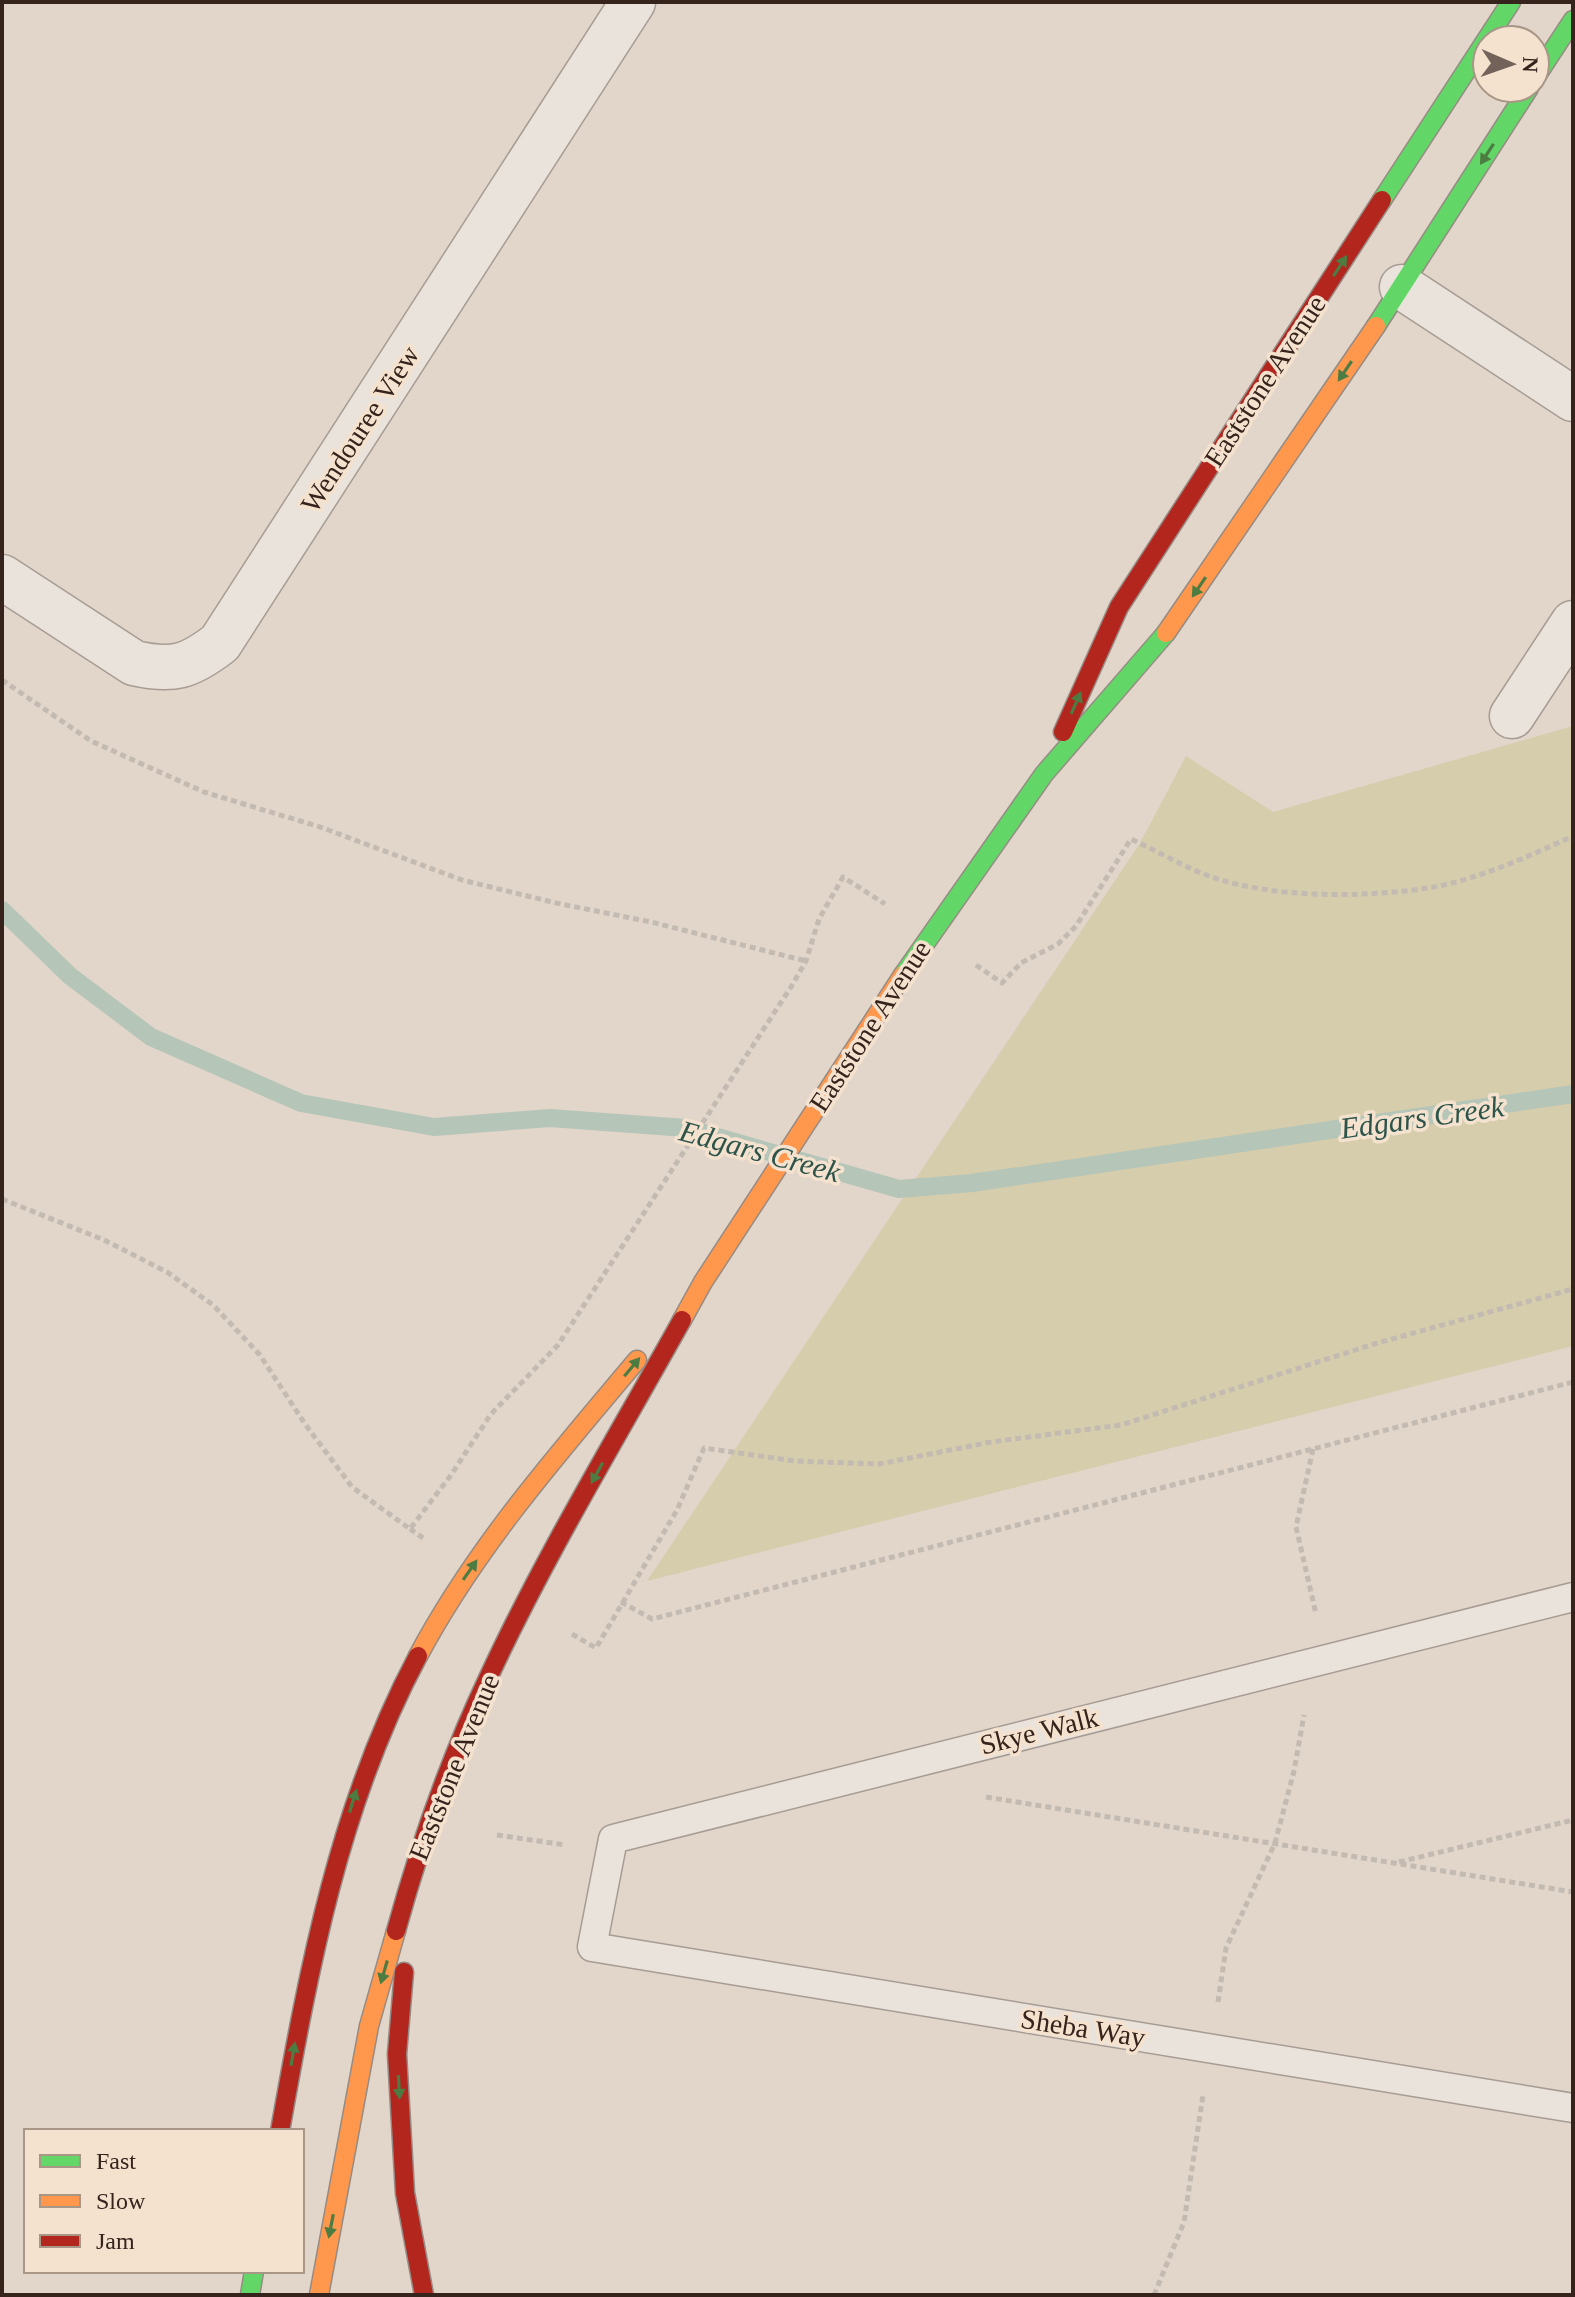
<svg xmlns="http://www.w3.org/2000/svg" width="1575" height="2297" viewBox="0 0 1575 2297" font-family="Georgia,serif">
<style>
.green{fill:#d5cdac}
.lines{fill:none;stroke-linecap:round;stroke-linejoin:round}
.stream{stroke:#b5c5b8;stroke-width:18}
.lane-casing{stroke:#a79c94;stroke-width:31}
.street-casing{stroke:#a79c94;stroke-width:47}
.fast-casing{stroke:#968b84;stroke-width:21}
.slow-casing{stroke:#968b84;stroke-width:21}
.jam-casing{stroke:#968b84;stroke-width:21}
.path{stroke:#c3bab2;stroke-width:5;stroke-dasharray:6 4;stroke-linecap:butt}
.lane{stroke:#eae3db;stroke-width:28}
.street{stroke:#eae3db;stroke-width:44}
.fast{stroke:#63d668;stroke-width:18}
.slow{stroke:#ff974d;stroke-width:18}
.jam{stroke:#b3261e;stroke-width:18}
.oneway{fill:#4c7c42}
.labels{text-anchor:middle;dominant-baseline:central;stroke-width:7;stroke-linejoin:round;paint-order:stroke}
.street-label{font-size:28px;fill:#35231c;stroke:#f4e2cf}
.water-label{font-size:30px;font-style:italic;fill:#2c544a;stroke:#f4e2cf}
</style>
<rect width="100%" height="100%" fill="#e2d6ca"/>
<polygon class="green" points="1573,726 1573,1346 647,1581 1140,843 1186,756 1273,812"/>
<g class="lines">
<polyline class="stream" points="2,910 70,976 151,1037 301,1103 434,1127 550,1118 686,1128 899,1189 972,1183 1573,1094"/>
<defs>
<polyline id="lane" points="1573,1597 613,1839 592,1947 1573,2108"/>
<g id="street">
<polyline points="1402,287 1573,399"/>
<path d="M 2,577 L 134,663 C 173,672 189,667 220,643 L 633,2"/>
<polyline points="1512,716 1573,623"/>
</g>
<g id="fast">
<polyline points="1535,78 1573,20"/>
<polyline points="1382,200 1511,2"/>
<polyline points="1376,326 1529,88"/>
<polyline points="903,975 1044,774 1166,633"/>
<polyline points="250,2295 254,2271"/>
</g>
<g id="slow">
<polyline points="1166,633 1376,326"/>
<polyline points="682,1320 703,1282 903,975"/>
<path d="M 418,1656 C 476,1547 558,1454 637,1360"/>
<polyline points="319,2295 369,2026 396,1931"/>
</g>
<g id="jam">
<polyline points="1063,732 1119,607 1382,200"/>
<path d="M 396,1931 C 420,1844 451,1756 490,1674 C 547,1552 617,1437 682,1320"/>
<polyline points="404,1972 397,2054 405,2193 424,2295"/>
<path d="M 280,2131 C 309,1968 339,1804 418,1656"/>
</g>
</defs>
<use href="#lane" class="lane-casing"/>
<use href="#street" class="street-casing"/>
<use href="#fast" class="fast-casing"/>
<use href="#slow" class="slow-casing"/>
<use href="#jam" class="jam-casing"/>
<g class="path">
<polyline points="2,680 91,741 204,792 320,827 462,880 556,903 651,922 806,961"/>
<path d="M 976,965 L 1002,983 L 1021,963 L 1058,944 L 1076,926 L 1131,839 C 1157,851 1182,866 1209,876 C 1272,899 1368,898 1434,887 C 1482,878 1529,856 1573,836"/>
<polyline points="2,1199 104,1240 167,1272 213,1305 260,1355 305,1424 352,1487 410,1529 451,1475 491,1414 558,1345 791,987 806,961 819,919 843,877 885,904"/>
<polyline points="1313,1449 1296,1527 1316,1614"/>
<polyline points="410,1529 426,1540"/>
<polyline points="621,1602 652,1619 1573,1382"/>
<polyline points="572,1634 596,1648 677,1510 704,1448 795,1461 879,1464 991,1442 1121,1425 1374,1344 1573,1289"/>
<polyline points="986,1797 1573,1892"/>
<polyline points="497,1835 566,1845"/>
<polyline points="1399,1862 1573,1820"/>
<polyline points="1218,2002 1226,1948 1275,1843 1294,1771 1304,1715"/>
<polyline points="1154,2295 1184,2222 1203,2095"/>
</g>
<use href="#lane" class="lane"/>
<use href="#street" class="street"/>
<use href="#fast" class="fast"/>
<use href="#slow" class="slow"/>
<use href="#jam" class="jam"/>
</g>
<defs><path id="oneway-solid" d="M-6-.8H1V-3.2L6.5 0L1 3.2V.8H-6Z" transform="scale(2)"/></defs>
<g class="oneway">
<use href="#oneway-solid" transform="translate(1487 154) rotate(123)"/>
<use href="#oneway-solid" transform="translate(1340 266) rotate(-57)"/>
<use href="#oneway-solid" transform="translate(1345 371) rotate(124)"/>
<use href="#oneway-solid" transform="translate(1199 587) rotate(124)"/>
<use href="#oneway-solid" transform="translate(1076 703) rotate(-66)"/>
<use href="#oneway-solid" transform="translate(632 1367) rotate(-50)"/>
<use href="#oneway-solid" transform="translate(597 1473) rotate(119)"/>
<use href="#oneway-solid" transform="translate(470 1570) rotate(-55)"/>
<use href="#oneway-solid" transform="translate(353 1801) rotate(-73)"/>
<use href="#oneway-solid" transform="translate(384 1972) rotate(106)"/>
<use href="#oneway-solid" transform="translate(293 2054) rotate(-80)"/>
<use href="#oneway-solid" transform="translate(399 2087) rotate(87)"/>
<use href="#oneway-solid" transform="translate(331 2226) rotate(101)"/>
</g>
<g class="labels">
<g class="street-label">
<text transform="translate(1265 381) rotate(-57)">Eaststone Avenue</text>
<text transform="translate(360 429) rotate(-57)">Wendouree View</text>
<text transform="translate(870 1026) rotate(-57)">Eaststone Avenue</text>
<text transform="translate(1039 1731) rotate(-14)">Skye Walk</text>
<text transform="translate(454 1767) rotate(-68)">Eaststone Avenue</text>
<text transform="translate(1083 2028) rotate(9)">Sheba Way</text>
</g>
<g class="water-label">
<text transform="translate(1422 1117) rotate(-8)">Edgars Creek</text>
<text transform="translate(760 1151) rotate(15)">Edgars Creek</text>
</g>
</g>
<rect width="1575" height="2297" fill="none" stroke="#35231c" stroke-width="8"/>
<rect x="24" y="2129" width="280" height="144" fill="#f4e2cf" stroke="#a89687" stroke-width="2"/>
<rect x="40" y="2155" width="40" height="12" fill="#63d668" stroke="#a89687" stroke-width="2"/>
<text x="96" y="2169" font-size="24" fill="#35231c">Fast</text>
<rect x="40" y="2195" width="40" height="12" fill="#ff974d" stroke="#a89687" stroke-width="2"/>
<text x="96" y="2209" font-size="24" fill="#35231c">Slow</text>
<rect x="40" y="2235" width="40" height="12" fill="#b3261e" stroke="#a89687" stroke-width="2"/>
<text x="96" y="2249" font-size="24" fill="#35231c">Jam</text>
<g transform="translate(1511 64) rotate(92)"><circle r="38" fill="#f4e2cf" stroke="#a89687" stroke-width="2"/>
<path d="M0-6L14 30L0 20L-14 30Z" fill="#726259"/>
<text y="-12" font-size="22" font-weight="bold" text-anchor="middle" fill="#35231c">N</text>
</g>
</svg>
